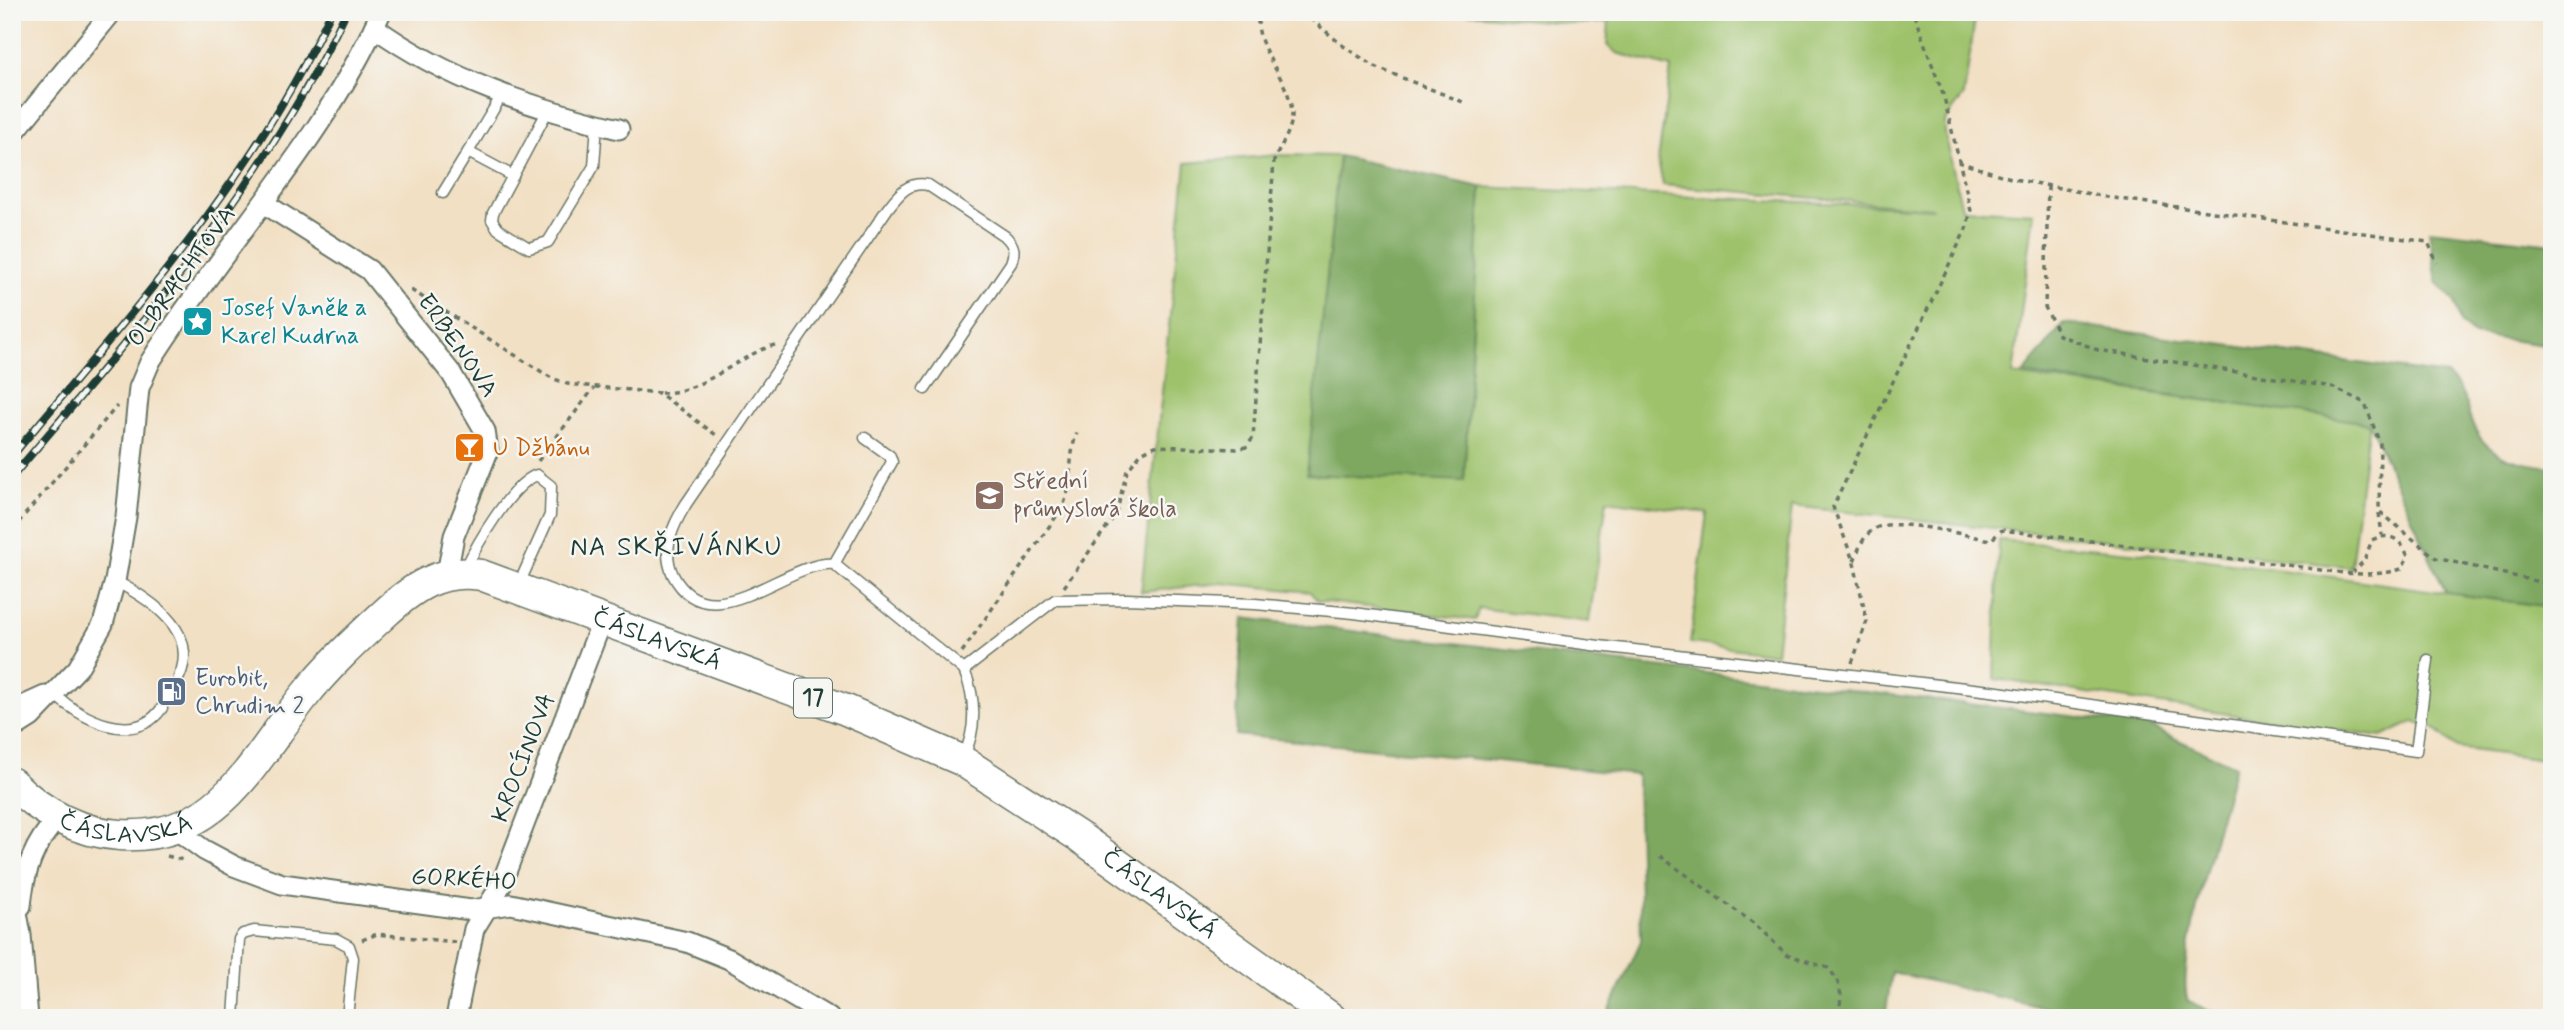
<svg xmlns="http://www.w3.org/2000/svg" width="2564" height="1030" viewBox="0 0 2564 1030" font-family="Mynerve,sans-serif">
<style>
.green{fill:#9ec26c;stroke:#5e8050;stroke-width:2}
.forest{fill:#7ea860;stroke:#4e724a;stroke-width:2}
.lines{fill:none;stroke-linecap:round;stroke-linejoin:round}
.service-casing{stroke:#697666;stroke-width:13}
.minor-casing{stroke:#697666;stroke-width:23}
.primary-casing{stroke:#697666;stroke-width:33}
.path{stroke:#697666;stroke-width:3.5;stroke-dasharray:5 5;stroke-linecap:butt}
.service{stroke:#fff;stroke-width:10}
.minor{stroke:#fff;stroke-width:19}
.primary{stroke:#fff;stroke-width:30}
.rail-casing{stroke:#1f3d34;stroke-width:8}
.rail{stroke:#f6f6f2;stroke-width:5;stroke-dasharray:16;stroke-linecap:butt}
.labels{text-anchor:middle;dominant-baseline:central;stroke-width:5;stroke-linejoin:round;paint-order:stroke}
.shield{fill:#f6f6f2;stroke:#60746d;stroke-width:2}
.shield-label{font-size:23px;font-weight:bold;fill:#1f3d34}
.street-label{font-size:24px;fill:#1f3d34;stroke:#f6f6f2}
.culture-label{font-size:24px;fill:#0d838f;stroke:#f6f6f2;text-anchor:start}
.food-label{font-size:24px;fill:#c56008;stroke:#f6f6f2;text-anchor:start}
.education-label{font-size:24px;fill:#785e54;stroke:#f6f6f2;text-anchor:start}
.service-label{font-size:24px;fill:#4e5e75;stroke:#f6f6f2;text-anchor:start}
.neighbourhood-label{font-size:26px;letter-spacing:2px;fill:#1f3d34;stroke:#f6f6f2}
</style>
<rect width="100%" height="100%" fill="#f6f6f2"/>
<filter id="ink" filterUnits="userSpaceOnUse"><feTurbulence type="fractalNoise" baseFrequency=".0143" numOctaves="2"/><feDisplacementMap in="SourceGraphic" scale="14" xChannelSelector="R" yChannelSelector="G"/><feConvolveMatrix kernelMatrix="1 2 1 2 8 2 1 2 1" color-interpolation-filters="sRGB"/></filter>
<filter id="wash" filterUnits="userSpaceOnUse"><feTurbulence type="fractalNoise" baseFrequency=".00686" numOctaves="4" result="noise"/><feDisplacementMap in="SourceGraphic" scale="28" xChannelSelector="R" yChannelSelector="G"/><feGaussianBlur stdDeviation="1.57" result="paint"/><feColorMatrix in="noise" values="0 0 0 0 0 0 0 0 0 0 0 0 0 0 0 0 0 1.4 0 .05"/><feComposite in="paint" operator="in"/></filter>
<g filter="url(#wash)">
<rect width="100%" height="100%" fill="#f2e0c4"/>
<g class="green">
<polygon points="1454,12 1976,12 1964,95 1945,121 1945,133 1962,209 2034,213 2013,375 2369,422 2351,567 1792,506 1776,654 1690,643 1707,513 1607,500 1589,622 1479,608 1475,620 1318,601 1310,592 1221,583 1141,592 1186,163 1278,155 1339,156 1308,474 1464,480 1481,187 1933,208 1663,185 1658,161 1671,68 1617,53 1607,45 1609,22 1574,24"/>
<polygon points="1999,540 2187,557 2552,607 2552,761 2457,748 2431,726 2413,722 2381,737 1994,679"/>
</g>
<g class="forest">
<polygon points="1339,156 1481,187 1464,481 1307,474"/>
<polygon points="2429,230 2552,244 2552,346 2474,335 2460,323 2455,301 2437,283"/>
<path d="M 2064,323 L 2446,375 C 2468,390 2464,410 2476,431 C 2491,459 2523,464 2552,467 L 2552,607 L 2446,593 L 2369,423 L 2023,374 Z"/>
<path d="M 1243,618 L 2146,725 L 2235,766 C 2223,811 2174,966 2188,1001 L 2209,1011 L 2238,1018 L 2088,1018 L 1892,972 L 1885,1018 L 1606,1018 L 1641,941 L 1637,775 L 1236,735 Z"/>
</g>
</g>
<g filter="url(#ink)">
<g class="lines">
<defs>
<g id="service">
<polyline points="502,95 468,152 513,176"/>
<polyline points="548,110 493,213 492,220 498,229 529,248 548,242 594,166 597,124"/>
<polyline points="443,193 468,152"/>
<path d="M 925,389 L 1011,263 C 1015,252 1015,246 1006,237 L 928,185 C 908,181 899,194 888,208 L 686,504 C 673,525 661,550 673,575 C 710,645 787,559 834,564 L 964,670"/>
<polyline points="834,564 892,462 890,456 865,438"/>
<path d="M 465,570 C 476,545 512,483 537,475 L 551,486 L 550,515 L 519,584"/>
<path d="M 115,581 C 150,599 200,631 179,677"/>
<path d="M 53,693 C 80,718 134,748 162,708"/>
<path d="M 963,757 C 977,730 976,698 964,670 L 1055,600 L 1127,599 L 1255,604 L 1354,613 L 1599,646 L 1991,691 L 2416,751 L 2428,660"/>
<polyline points="234,1018 239,939 243,934 254,931 336,939 349,946 353,958 347,1018"/>
</g>
<g id="minor">
<path d="M 374,27 C 447,80 533,108 619,129"/>
<polyline points="12,135 112,12"/>
<polyline points="265,204 369,270 451,373 485,431 488,451 454,536 447,574"/>
<polyline points="12,711 45,696"/>
<path d="M 12,729 L 31,717 L 78,668 L 103,624 L 115,581 L 126,517 L 139,388 L 150,362 C 224,244 324,141 381,12"/>
<polyline points="174,828 204,850 234,866 282,884 471,910 511,904 687,942 729,959 829,1018"/>
<polyline points="12,885 21,935 28,1018"/>
<path d="M 21,906 C 24,871 34,843 58,818"/>
<polyline points="456,1018 474,929 501,885 603,618"/>
</g>
<g id="primary">
<path id="s1" d="M 12,783 C 42,813 77,832 120,835 C 220,841 252,761 305,695 C 328,666 355,641 383,615 C 412,588 440,568 481,575 L 846,710 L 961,760 L 1081,838 L 1331,1018"/>
</g>
</defs>
<use href="#service" class="service-casing"/>
<use href="#minor" class="minor-casing"/>
<use href="#primary" class="primary-casing"/>
<g class="path">
<polyline points="1303,12 1342,45 1375,67 1463,102"/>
<polyline points="1958,162 2014,179 2106,197 2428,242 2437,263"/>
<polyline points="2048,186 2045,307 2059,335 2098,350 2332,387 2365,403 2380,444 2379,511 2436,558 2552,585"/>
<polyline points="411,290 550,377 567,384 659,393 716,435"/>
<path d="M 661,393 C 707,392 735,356 778,344"/>
<polyline points="538,461 594,388"/>
<polyline points="2379,513 2382,535"/>
<polyline points="12,530 117,406"/>
<path d="M 1854,561 C 1859,549 1862,537 1874,529 C 1892,516 1967,536 1991,540 L 2002,530 C 2094,541 2187,554 2279,564 C 2317,568 2364,581 2401,569 L 2408,557 C 2402,540 2390,531 2372,540 L 2364,561 L 2353,572"/>
<path d="M 1064,587 L 1116,514 L 1127,471 L 1141,453 L 1155,446 L 1237,449 L 1246,447 L 1253,438 L 1274,161 C 1280,146 1291,133 1292,116 C 1293,80 1251,49 1259,12"/>
<path d="M 962,652 L 1062,508 C 1074,484 1067,458 1077,433"/>
<polyline points="1852,663 1867,621 1854,563 1833,507 1966,229 1971,211 1944,97 1913,12"/>
<polyline points="167,856 183,860"/>
<polyline points="1660,856 1756,925 1786,954 1828,968 1837,979 1841,995 1839,1018"/>
<polyline points="362,940 377,934 455,942"/>
</g>
<use href="#service" class="service"/>
<use href="#minor" class="minor"/>
<use href="#primary" class="primary"/>
<defs>
<g id="rail">
<path d="M 12,456 C 129,316 253,179 331,12"/>
<path d="M 12,477 C 136,331 264,186 346,12"/>
</g>
</defs>
<use href="#rail" class="rail-casing"/>
<use href="#rail" class="rail"/>
</g>
</g>
<defs>
<symbol id="sight-square" viewBox="-11 -11 22 22"><rect x="-9" y="-9" width="18" height="18" rx="4" fill="#0f9aa8" stroke="#f6f6f2"/><path d="M0-6L1.8-2.2L6-1.7L2.9 1.2L3.7 5.4L0 3.3L-3.7 5.4L-2.9 1.2L-6-1.7L-1.8-2.2Z" fill="#fff"/></symbol>
<symbol id="bar-square" viewBox="-11 -11 22 22"><rect x="-9" y="-9" width="18" height="18" rx="4" fill="#e8710a" stroke="#f6f6f2"/><path d="M-6-5H6L.8 .8V4.5H3.5V6h-7V4.5H-.8V.8Z" fill="#fff"/></symbol>
<symbol id="school-square" viewBox="-11 -11 22 22"><rect x="-9" y="-9" width="18" height="18" rx="4" fill="#8d6e63" stroke="#f6f6f2"/><path d="M0-5L7-2L0 1L-7-2ZM-4 1L0 2.5L4 1V4Q0 6-4 4Z" fill="#fff"/></symbol>
<symbol id="fuel-square" viewBox="-11 -11 22 22"><rect x="-9" y="-9" width="18" height="18" rx="4" fill="#5c6f8a" stroke="#f6f6f2"/><path d="M-5.5-6h7V0h2V4h1.3V-2.5L3-4.5l.8-.8L6-3V5H2.5V1h-1V6h-7ZM-4.2-4.7v3.2H.2V-4.7Z" fill="#fff"/></symbol>
</defs>
<g fill-rule="evenodd">
<use href="#sight-square" x="180" y="304" width="35" height="35"/>
<use href="#bar-square" x="452" y="430" width="35" height="35"/>
<use href="#school-square" x="972" y="478" width="35" height="35"/>
<use href="#fuel-square" x="154" y="674" width="35" height="35"/>
</g>
<g class="labels">
<rect class="shield" x="794" y="678.5" width="38" height="39" rx="5"/>
<g class="shield-label">
<text x="813" y="698">17</text>
</g>
<g class="street-label">
<text transform="translate(182 277) rotate(-54)">OLBRACHTOVA</text>
<text transform="translate(457 346) rotate(55)">ERBENOVA</text>
<text stroke="none"><textPath href="#s1" startOffset="777">ČÁSLAVSKÁ</textPath></text>
<text transform="translate(524 758) rotate(-69)">KROCÍNOVA</text>
<text stroke="none"><textPath href="#s1" startOffset="128">ČÁSLAVSKÁ</textPath></text>
<text transform="translate(464 880) rotate(3)">GORKÉHO</text>
<text stroke="none"><textPath href="#s1" startOffset="1344">ČÁSLAVSKÁ</textPath></text>
</g>
<g class="culture-label">
<text x="221" y="308">Josef Vaněk a<tspan x="221" dy="28">Karel Kudrna</tspan></text>
</g>
<g class="food-label">
<text x="493" y="448">U Džbánu</text>
</g>
<g class="education-label">
<text x="1013" y="481">Střední<tspan x="1013" dy="28">průmyslová škola</tspan></text>
</g>
<g class="service-label">
<text x="195" y="678">Eurobit,<tspan x="195" dy="28">Chrudim 2</tspan></text>
</g>
<g class="neighbourhood-label">
<text x="677" y="548">NA SKŘIVÁNKU</text>
</g>
</g>
<rect width="2564" height="1030" fill="none" stroke="#f6f6f2" stroke-width="42"/>
</svg>
